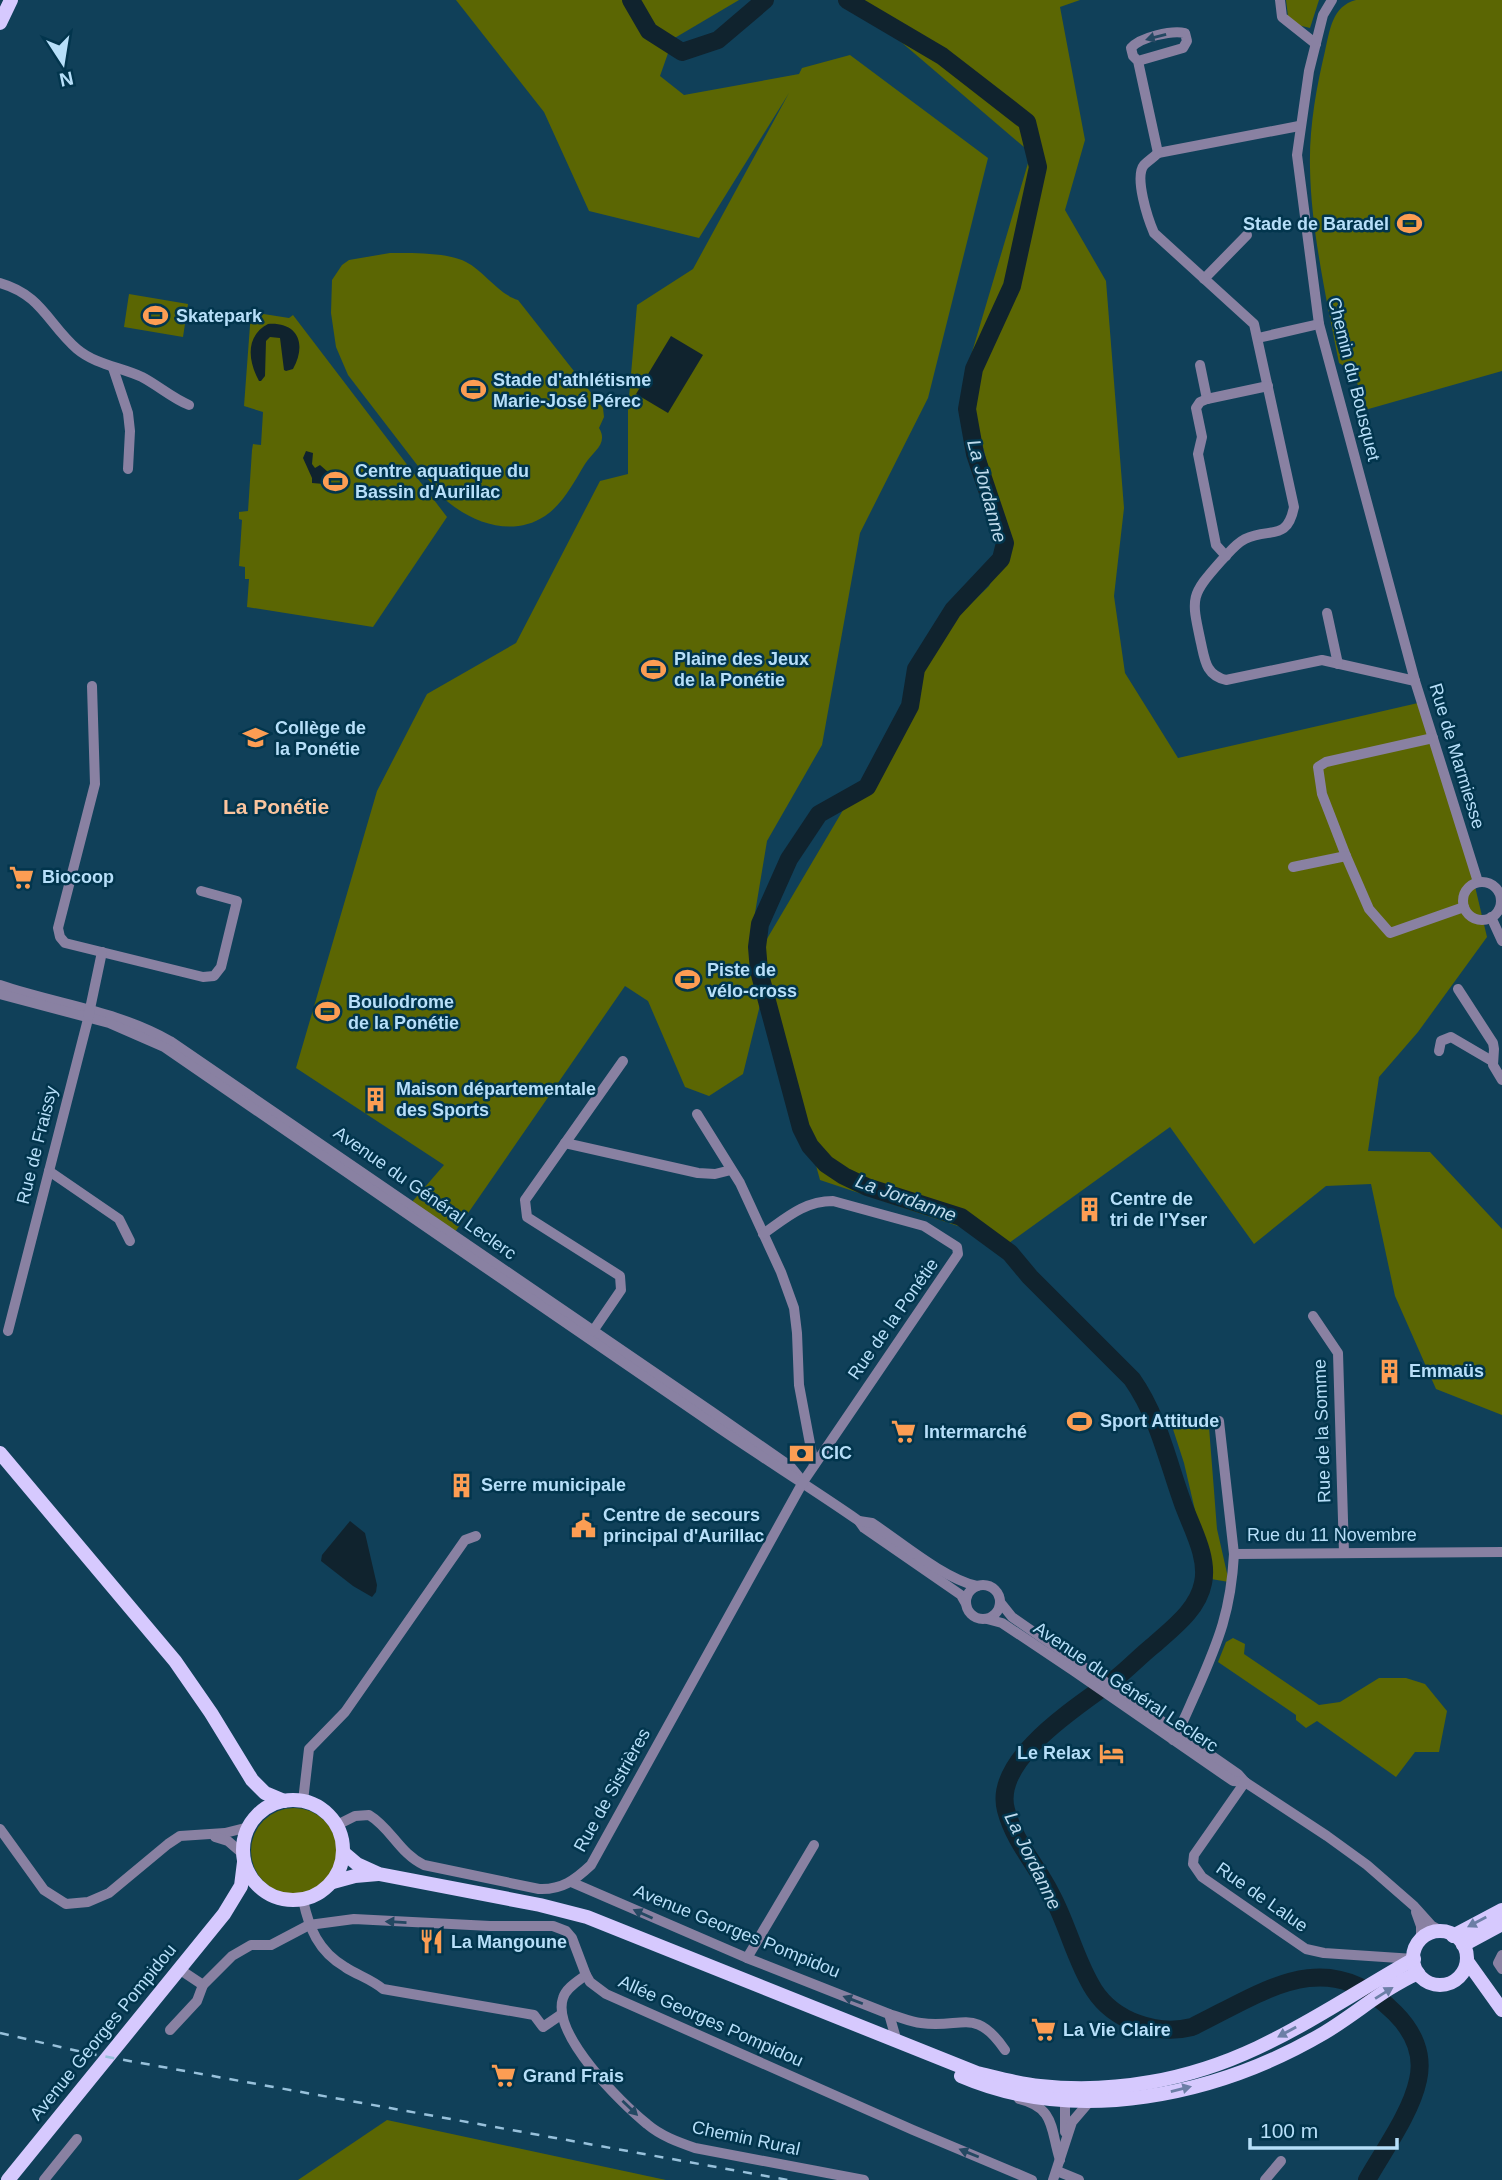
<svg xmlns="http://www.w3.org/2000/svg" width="1502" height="2180" viewBox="0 0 1502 2180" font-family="Helvetica,sans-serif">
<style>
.green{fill:#5b6603}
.water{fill:#10232e}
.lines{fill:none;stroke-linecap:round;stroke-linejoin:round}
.river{stroke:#10232e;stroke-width:18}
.minor{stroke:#8981a2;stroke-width:10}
.major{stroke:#d6c9fe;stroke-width:14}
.rail{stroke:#98c1db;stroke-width:2.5;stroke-dasharray:9 9;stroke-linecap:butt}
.oneway{fill:#244862}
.oneway2{fill:#6c7fa6}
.labels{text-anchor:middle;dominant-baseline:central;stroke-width:5;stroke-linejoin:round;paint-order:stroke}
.poi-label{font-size:18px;font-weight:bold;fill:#b7dff9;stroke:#02354d;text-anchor:start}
.street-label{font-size:18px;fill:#b7dff9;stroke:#02354d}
.water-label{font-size:19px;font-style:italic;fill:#bfdbed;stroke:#02354d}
.quarter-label{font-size:21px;font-weight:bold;fill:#fac49e;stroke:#02354d}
</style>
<rect width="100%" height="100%" fill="#104059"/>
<g class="green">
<polygon points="456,0 739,0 673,39 660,76 684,95 799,74 802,68 850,55 988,158 928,398 860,533 822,745 767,841 750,943 762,997 743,1074 709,1096 685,1087 648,1001 625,986 455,1232 412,1202 444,1165 296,1068 377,791 427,694 516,643 600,481 628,474 628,409 637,305 693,269 789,93 699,238 589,211 544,112"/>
<polygon points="852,0 1080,0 1060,7 1085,140 1065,210 1106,281 1124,508 1114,596 1125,673 1178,758 1418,703 1473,878 1487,937 1418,1032 1379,1077 1368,1151 1430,1152 1502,1229 1502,1415 1436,1389 1395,1296 1371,1184 1326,1186 1254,1244 1170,1127 1009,1243 820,1180 758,954 846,805 872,785 913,710 919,669 946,628 989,586 1008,545 965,376 1031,153"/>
<polygon points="1286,0 1319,0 1310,28 1298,25 1288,16"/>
<path d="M 1356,0 L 1502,0 L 1502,371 L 1365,410 L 1354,372 L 1339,363 C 1327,302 1311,230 1310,168 C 1309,129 1316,89 1325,51 C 1330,30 1332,6 1356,0 Z"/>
<path d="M 390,253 C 410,253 447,252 466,262 C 484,271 498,294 518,300 L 603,408 L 604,417 L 599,428 C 609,444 592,452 585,464 C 574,482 563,504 545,516 C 510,539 468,521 441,496 L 348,375 L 336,347 L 331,313 L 332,280 L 342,265 L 349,260 Z"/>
<polygon points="129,294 188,304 183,337 124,327"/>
<polygon points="251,312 289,318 293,315 447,517 373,627 247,607 249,579 245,579 245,567 239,566 242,520 239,519 239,512 248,511 252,450 253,444 261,445 263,412 244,406"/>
<polygon points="1182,1416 1209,1427 1217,1529 1229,1582 1211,1579 1184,1463 1171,1423"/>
<polygon points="1233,1638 1245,1644 1244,1654 1319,1705 1340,1702 1379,1678 1406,1678 1425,1684 1447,1711 1439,1752 1415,1752 1396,1777 1317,1721 1306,1728 1296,1720 1296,1715 1218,1662 1226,1642"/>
<circle cx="294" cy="1851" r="43"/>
<polygon points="387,2120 666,2180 298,2180"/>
</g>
<g class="water">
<path d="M 268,324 C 298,322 307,344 293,369 L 286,371 L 284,370 L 280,338 L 270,337 L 266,341 L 265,376 L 261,381 L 259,381 C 248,361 245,336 268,324 Z"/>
<polygon points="671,336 703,355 668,413 636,394"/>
<polygon points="306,451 313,453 312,464 315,468 320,465 328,472 329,478 324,484 312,483 312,478 303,458"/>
<polygon points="350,1521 365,1533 377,1585 376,1592 372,1597 353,1586 321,1561 322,1555"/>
</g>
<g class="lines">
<g class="river">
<polyline points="631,0 649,31 682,52 718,40 765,0"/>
<path d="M 847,0 L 942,56 L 1027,122 L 1038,167 L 1012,286 L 974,369 L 967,409 L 975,454 L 1005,543 L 1001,559 L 953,610 L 916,669 L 910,706 L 867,787 L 819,814 L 789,859 L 760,924 L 757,947 L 759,971 L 801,1128 L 810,1146 L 826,1164 L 844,1176 L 867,1187 L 961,1217 L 1010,1253 L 1030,1277 L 1132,1379 C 1158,1416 1167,1459 1182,1501 C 1190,1525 1209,1556 1203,1583 C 1198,1609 1174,1627 1155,1644 C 1141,1655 1129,1668 1115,1679 C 1080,1705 992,1759 1006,1810 C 1014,1841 1037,1866 1051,1894 C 1068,1925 1075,1960 1094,1990 C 1114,2021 1157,2036 1192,2027 C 1264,1992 1326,1943 1395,2013 C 1413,2031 1424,2054 1418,2080 C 1411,2113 1384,2150 1367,2180"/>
</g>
<g class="minor">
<polyline points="1280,0 1282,17 1316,44"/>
<polyline points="1332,0 1323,15 1309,71 1297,155 1319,324 1415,681 1478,882"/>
<path d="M 1138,61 L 1183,48 L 1187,41 L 1185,33 C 1172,30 1140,37 1131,48 L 1133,56 L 1138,61 L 1158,153"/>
<path d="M 1299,126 L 1158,153 C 1154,157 1148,161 1144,165 C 1134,177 1148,219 1154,233 L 1254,324 L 1294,507 C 1287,542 1270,527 1245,539 C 1235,544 1229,553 1221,561 C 1190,596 1191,597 1201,643 C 1205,661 1206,675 1226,680 L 1322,660 L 1415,681"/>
<polyline points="1204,279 1247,235"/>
<path d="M 0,283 C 42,295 48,324 77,349 C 96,365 121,367 142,377 C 159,386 172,398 189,405"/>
<polyline points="1258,338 1319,324"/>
<polyline points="1200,365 1207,399"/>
<polyline points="113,368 128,413 130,431 128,469"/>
<polyline points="1226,556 1216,545 1198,454 1202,437 1196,408 1200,402 1207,399 1268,386"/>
<polyline points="1327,613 1338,664"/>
<polyline points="92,686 95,784 58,928 60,937 65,943 203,977 214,976 221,967 237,901 201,891"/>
<polyline points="1433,738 1326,762 1318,767 1322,794 1346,856 1369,909 1390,933 1464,907"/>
<polyline points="1293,867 1346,856"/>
<circle cx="1482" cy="901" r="19"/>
<polyline points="1491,917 1502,941"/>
<path d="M 0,985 C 59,1005 115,1010 170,1041 L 712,1412 L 790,1466 L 799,1477"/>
<polyline points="1458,989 1493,1043 1494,1049 1493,1065 1502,1080"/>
<path d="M 0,994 L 109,1023 L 164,1047 L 719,1428 C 766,1460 813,1489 859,1521 L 864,1528 L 961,1595 L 965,1602"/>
<polyline points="1439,1051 1441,1041 1451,1037 1492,1061"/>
<polyline points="697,1114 740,1183 781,1272 794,1308 797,1333 799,1385 814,1465"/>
<polyline points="565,1143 698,1173 715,1174 731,1170"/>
<polyline points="49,1171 119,1219 130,1241"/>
<polyline points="1313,1316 1338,1353 1344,1553"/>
<polyline points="8,1331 87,1023 102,952"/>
<polyline points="593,1331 621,1290 620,1276 527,1217 525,1200 623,1061"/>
<polyline points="1219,1421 1234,1554"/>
<path d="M 859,1521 L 872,1523 C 901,1542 944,1579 977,1586"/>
<circle cx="983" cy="1602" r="17"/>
<polyline points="1000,1602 1012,1617 1238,1774 1245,1782 1327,1836 1367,1865 1414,1906 1432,1926 1443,1932"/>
<polyline points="987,1619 1002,1623 1074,1671 1233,1781 1245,1782"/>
<path d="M 1173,1740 C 1183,1724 1189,1707 1197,1690 C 1219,1640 1231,1610 1234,1554 L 1502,1552"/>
<polyline points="1245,1782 1194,1855 1193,1864 1202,1877 1306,1949 1324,1953 1414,1959"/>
<polyline points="303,1801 309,1749 345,1712 465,1540 476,1536"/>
<path d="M 337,1825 L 355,1816 L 369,1815 C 391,1828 400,1854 424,1865 L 539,1889 C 562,1890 575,1880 591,1865 L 803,1482 L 958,1254 L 957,1247 L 924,1226 L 833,1201 C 804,1201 786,1218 763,1234"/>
<polyline points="0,1829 44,1890 66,1904 88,1902 109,1893 168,1844 180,1836 225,1833 249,1827"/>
<polyline points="215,1837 228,1841 243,1854"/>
<polyline points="571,1882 747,1958 889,2014 897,2042"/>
<path d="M 303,1900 C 309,1928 318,1951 345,1967 C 357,1975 371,1979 383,1989 L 534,2015 L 543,2027 L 562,2014"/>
<polyline points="1416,1912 1421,1926 1421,1940"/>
<polyline points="1502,1955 1498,1963 1502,1969"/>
<polyline points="747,1958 814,1845"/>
<polyline points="179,1969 203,1985"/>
<path d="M 586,1975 C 578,1981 566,1988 563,1998 C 551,2034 621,2103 647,2124 C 661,2136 678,2142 695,2148 L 864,2180"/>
<path d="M 889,2014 C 900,2017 911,2022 921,2023 C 962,2029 975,2006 1005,2050"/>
<polyline points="170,2030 197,2001 203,1985 232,1956 251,1945 271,1945 309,1925 354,1919 490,1926 553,1926 566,1931 572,1938 586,1975 590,1982 606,1994 913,2130 1032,2180"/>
<path d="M 1019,2099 C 1056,2108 1050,2129 1060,2160"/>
<polyline points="1065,2100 1065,2132"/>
<polyline points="1057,2171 1079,2180"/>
<polyline points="44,2180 77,2139"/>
<polyline points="1053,2180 1072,2122 1090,2101"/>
<polyline points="1265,2180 1281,2161"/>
</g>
<g class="major">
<polyline points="0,23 11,0"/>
<polyline points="0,1453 175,1661 211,1713 252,1780 265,1793 284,1801"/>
<circle cx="293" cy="1850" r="50"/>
<path d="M 344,1853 L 357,1864 L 379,1874 L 540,1905 L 587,1917 L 977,2073 C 998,2078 1019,2084 1040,2086 C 1114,2094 1189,2080 1257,2048 C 1311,2023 1362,1988 1414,1959"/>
<polyline points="333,1882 355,1876 378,1874"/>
<circle cx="1440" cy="1958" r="27"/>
<polyline points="1453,1936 1502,1910"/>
<polyline points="1463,1945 1502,1924"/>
<polyline points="1467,1961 1502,2010"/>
<path d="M 961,2076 C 1077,2126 1218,2095 1324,2033 C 1356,2014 1384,1988 1418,1973"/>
<polyline points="8,2180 224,1914 241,1886 244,1862"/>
</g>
<polyline class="rail" points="0,2033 91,2054 788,2180"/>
</g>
<defs><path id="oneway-solid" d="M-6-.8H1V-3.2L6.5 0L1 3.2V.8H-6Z" transform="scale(1.75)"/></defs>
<g class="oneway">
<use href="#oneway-solid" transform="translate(1156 37) rotate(165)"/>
<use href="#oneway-solid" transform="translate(643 1914) rotate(-156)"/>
<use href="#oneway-solid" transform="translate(396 1922) rotate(-177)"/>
<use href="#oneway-solid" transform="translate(853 2000) rotate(-159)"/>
<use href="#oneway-solid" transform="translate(630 2108) rotate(44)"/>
<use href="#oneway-solid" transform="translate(969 2153) rotate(-158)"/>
</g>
<g class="oneway2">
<use href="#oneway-solid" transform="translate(1477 1922) rotate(152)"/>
<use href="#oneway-solid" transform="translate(1384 1993) rotate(-32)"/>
<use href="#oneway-solid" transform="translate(1287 2032) rotate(151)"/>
<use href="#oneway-solid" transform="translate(1181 2089) rotate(-14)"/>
</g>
<defs>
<symbol id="stadium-bare" viewBox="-9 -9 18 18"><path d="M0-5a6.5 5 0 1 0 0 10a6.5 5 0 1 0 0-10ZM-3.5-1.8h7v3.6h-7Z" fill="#fc9d53" stroke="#02354d" stroke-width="2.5" paint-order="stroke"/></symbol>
<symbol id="school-bare" viewBox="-9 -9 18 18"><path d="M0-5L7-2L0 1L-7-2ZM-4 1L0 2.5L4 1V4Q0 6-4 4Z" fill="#fc9d53" stroke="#02354d" stroke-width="2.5" paint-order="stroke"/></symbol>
<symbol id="supermarket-bare" viewBox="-9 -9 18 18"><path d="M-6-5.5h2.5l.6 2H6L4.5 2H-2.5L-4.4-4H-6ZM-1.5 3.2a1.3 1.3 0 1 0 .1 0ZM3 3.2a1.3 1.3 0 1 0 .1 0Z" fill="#fc9d53" stroke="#02354d" stroke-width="2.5" paint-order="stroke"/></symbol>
<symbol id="building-bare" viewBox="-9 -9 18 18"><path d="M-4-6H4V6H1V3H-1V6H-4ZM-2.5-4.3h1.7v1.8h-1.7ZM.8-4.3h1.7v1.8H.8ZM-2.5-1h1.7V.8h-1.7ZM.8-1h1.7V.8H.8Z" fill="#fc9d53" stroke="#02354d" stroke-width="2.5" paint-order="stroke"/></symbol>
<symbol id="bank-bare" viewBox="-9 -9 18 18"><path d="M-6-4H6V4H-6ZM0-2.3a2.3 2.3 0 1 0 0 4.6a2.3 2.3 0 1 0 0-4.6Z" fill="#fc9d53" stroke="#02354d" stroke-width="2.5" paint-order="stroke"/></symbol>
<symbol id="civic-bare" viewBox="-9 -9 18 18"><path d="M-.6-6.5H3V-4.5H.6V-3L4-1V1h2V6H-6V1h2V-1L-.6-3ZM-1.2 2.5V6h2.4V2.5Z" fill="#fc9d53" stroke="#02354d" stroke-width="2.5" paint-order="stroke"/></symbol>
<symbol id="hotel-bare" viewBox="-9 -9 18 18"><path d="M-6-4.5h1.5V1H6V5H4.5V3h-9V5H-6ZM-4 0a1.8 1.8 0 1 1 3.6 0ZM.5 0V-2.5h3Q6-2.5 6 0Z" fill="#fc9d53" stroke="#02354d" stroke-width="2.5" paint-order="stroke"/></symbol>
<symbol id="restaurant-bare" viewBox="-9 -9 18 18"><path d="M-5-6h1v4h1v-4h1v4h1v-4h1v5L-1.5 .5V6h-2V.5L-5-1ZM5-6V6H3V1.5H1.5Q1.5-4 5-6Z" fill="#fc9d53" stroke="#02354d" stroke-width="2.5" paint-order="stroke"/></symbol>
</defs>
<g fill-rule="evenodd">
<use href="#stadium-bare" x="1392" y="206" width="35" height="35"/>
<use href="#stadium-bare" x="138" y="298" width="35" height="35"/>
<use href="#stadium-bare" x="456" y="372" width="35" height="35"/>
<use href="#stadium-bare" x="318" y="464" width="35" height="35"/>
<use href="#stadium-bare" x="636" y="652" width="35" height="35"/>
<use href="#school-bare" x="238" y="720" width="35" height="35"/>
<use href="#supermarket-bare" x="4" y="860" width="35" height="35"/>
<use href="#stadium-bare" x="670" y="962" width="35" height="35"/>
<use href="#stadium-bare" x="310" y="994" width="35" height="35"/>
<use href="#building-bare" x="358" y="1082" width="35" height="35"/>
<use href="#building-bare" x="1072" y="1192" width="35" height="35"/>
<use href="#building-bare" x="1372" y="1354" width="35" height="35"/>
<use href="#stadium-bare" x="1062" y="1404" width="35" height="35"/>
<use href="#supermarket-bare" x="886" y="1414" width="35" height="35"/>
<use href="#bank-bare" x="784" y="1436" width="35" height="35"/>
<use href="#building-bare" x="444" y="1468" width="35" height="35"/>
<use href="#civic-bare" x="566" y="1508" width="35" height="35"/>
<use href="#hotel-bare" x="1094" y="1736" width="35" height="35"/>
<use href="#restaurant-bare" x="414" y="1924" width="35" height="35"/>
<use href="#supermarket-bare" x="1026" y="2012" width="35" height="35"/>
<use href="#supermarket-bare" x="486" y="2058" width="35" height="35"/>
</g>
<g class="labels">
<g class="poi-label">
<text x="1389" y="224" text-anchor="end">Stade de Baradel</text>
<text x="176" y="316">Skatepark</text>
<text x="493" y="380">Stade d'athlétisme<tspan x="493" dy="21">Marie-José Pérec</tspan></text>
<text x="355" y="471">Centre aquatique du<tspan x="355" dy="21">Bassin d'Aurillac</tspan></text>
<text x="674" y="659">Plaine des Jeux<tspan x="674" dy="21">de la Ponétie</tspan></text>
<text x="275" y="728">Collège de<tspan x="275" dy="21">la Ponétie</tspan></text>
<text x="42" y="877">Biocoop</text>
<text x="707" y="970">Piste de<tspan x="707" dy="21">vélo-cross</tspan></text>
<text x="348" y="1002">Boulodrome<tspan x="348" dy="21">de la Ponétie</tspan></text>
<text x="396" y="1089">Maison départementale<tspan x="396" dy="21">des Sports</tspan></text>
<text x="1110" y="1199">Centre de<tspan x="1110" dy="21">tri de l'Yser</tspan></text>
<text x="1409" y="1371">Emmaüs</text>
<text x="1100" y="1421">Sport Attitude</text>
<text x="924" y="1432">Intermarché</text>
<text x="821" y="1453">CIC</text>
<text x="481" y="1485">Serre municipale</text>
<text x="603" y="1515">Centre de secours<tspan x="603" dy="21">principal d'Aurillac</tspan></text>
<text x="1091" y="1753" text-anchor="end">Le Relax</text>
<text x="451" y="1942">La Mangoune</text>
<text x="1063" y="2030">La Vie Claire</text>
<text x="523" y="2076">Grand Frais</text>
</g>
<g class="street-label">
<text transform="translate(1354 379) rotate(76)">Chemin du Bousquet</text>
<text transform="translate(1457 756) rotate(73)">Rue de Marmiesse</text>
<text transform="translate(37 1145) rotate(-76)">Rue de Fraissy</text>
<text transform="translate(425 1193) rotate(35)">Avenue du Général Leclerc</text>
<text transform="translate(893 1319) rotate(-55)">Rue de la Ponétie</text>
<text transform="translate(1322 1431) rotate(-92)">Rue de la Somme</text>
<text x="1332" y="1535">Rue du 11 Novembre</text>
<text transform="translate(1126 1687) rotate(34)">Avenue du Général Leclerc</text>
<text transform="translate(612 1790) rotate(-61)">Rue de Sistrières</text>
<text transform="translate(1262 1897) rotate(35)">Rue de Lalue</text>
<text transform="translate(737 1931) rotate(22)">Avenue Georges Pompidou</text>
<text transform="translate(711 2021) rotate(24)">Allée Georges Pompidou</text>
<text transform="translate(103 2032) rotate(-51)">Avenue Georges Pompidou</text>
<text transform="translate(746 2138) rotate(12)">Chemin Rural</text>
</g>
<g class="water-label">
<text transform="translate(987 491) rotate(75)">La Jordanne</text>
<text transform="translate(906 1198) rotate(20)">La Jordanne</text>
<text transform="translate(1033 1861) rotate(64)">La Jordanne</text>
</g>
<g class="quarter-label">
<text x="276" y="806">La Ponétie</text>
</g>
</g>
<g transform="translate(63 63) rotate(168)" stroke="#02354d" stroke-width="5" paint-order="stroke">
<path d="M0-5L12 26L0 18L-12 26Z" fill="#b7dff9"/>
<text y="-10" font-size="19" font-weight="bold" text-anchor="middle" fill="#b7dff9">N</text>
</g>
<path d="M1250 2138v10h147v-10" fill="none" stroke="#b7dff9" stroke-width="3.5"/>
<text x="1260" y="2138" font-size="21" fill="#b7dff9" stroke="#02354d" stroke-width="5" paint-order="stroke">100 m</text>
</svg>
